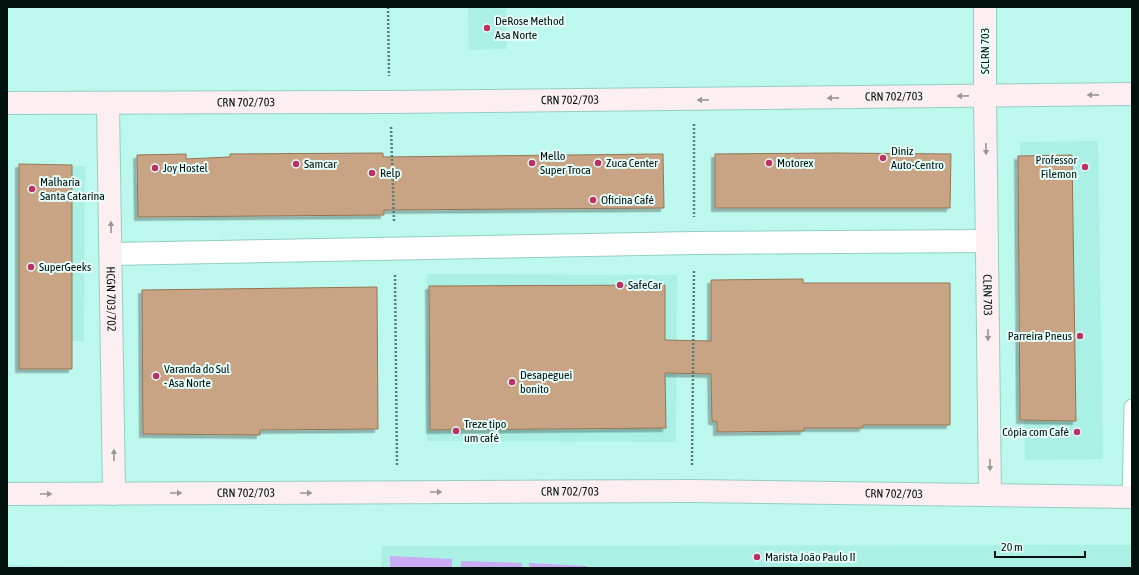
<svg xmlns="http://www.w3.org/2000/svg" width="1139" height="575" viewBox="0 0 1139 575" font-family="'Asap Condensed',sans-serif">
<style>
.built{fill:#aaf0e4}
.green{fill:#caacf4}
.building{fill:#c8a484;stroke:#967455;filter:url(#shadow)}
.lines{fill:none;stroke-linecap:round;stroke-linejoin:round}
.lane-casing{stroke:#94cec4;stroke-width:17}
.street-casing{stroke:#94cec4;stroke-width:24}
.secondary-casing{stroke:#94cec4;stroke-width:24}
.path{stroke:#587c76;stroke-width:2.5;stroke-dasharray:2 2;stroke-linecap:butt}
.lane{stroke:#fff;stroke-width:15}
.street{stroke:#fff;stroke-width:22}
.secondary{stroke:#fdeef2;stroke-width:22}
.oneway{fill:#989697}
.poi-dot{fill:#bd3064;stroke:#e6fdf9;stroke-width:1.5}
.labels{text-anchor:middle;dominant-baseline:central;stroke-width:4;stroke-linejoin:round;paint-order:stroke}
.poi-label{font-size:12px;fill:#00110e;stroke:#e6fdf9;text-anchor:start}
.street-label{font-size:12px;fill:#00110e;stroke:#e6fdf9}
</style>
<defs>
<filter id="shadow"><feDropShadow dx="-3.5" dy="3.5" stdDeviation="0" flood-color="#0004"/></filter>
</defs>
<rect width="100%" height="100%" fill="#bdf8ee"/>
<g class="built">
<polygon points="468,7 506,7 507,49 469,50"/>
<polygon points="1098,141 1103,459 1025,460 1020,142"/>
<polygon points="22,165 85,166 84,341 21,341"/>
<polygon points="427,274 677,275 676,442 427,441"/>
<polygon points="1132,545 1132,568 381,568 382,546"/>
<polygon points="7,565 114,568 7,568"/>
</g>
<g class="green">
<polygon points="390,556 452,559 452,568 390,568"/>
<polygon points="461,561 522,563 521,568 461,568"/>
<polygon points="529,563 587,566 587,568 529,568"/>
</g>
<g class="building">
<polygon points="383,153 383,157 663,154 664,208 384,210 384,215 138,217 137,155 186,154 186,159 230,157 230,154"/>
<polygon points="834,153 951,154 950,208 715,208 715,154"/>
<polygon points="1072,155 1076,421 1020,420 1018,156"/>
<polygon points="19,164 72,165 72,369 19,369"/>
<polygon points="803,279 803,283 950,283 950,425 863,425 863,428 804,428 804,431 717,432 717,422 712,421 711,374 665,373 666,428 430,430 429,286 665,285 665,340 711,341 711,280"/>
<polygon points="377,287 378,429 260,430 260,435 143,434 142,290"/>
</g>
<g class="lines">
<defs>
<polyline id="lane" points="1130,497 1132,407"/>
<polyline id="street" points="111,254 694,243 987,241"/>
<g id="secondary">
<path id="s1" d="M 985,7 L 985,96 L 990,494"/>
<path id="s2" d="M 7,103 L 390,102 L 1132,94"/>
<path id="s3" d="M 108,104 L 114,494"/>
<path id="s4" d="M 7,494 L 692,491 L 1132,497"/>
</g>
</defs>
<use href="#lane" class="lane-casing"/>
<use href="#street" class="street-casing"/>
<use href="#secondary" class="secondary-casing"/>
<g class="path">
<polyline points="388,7 389,76"/>
<polyline points="694,124 694,217"/>
<polyline points="391,127 394,222"/>
<polyline points="395,275 397,466"/>
<polyline points="692,465 694,270"/>
</g>
<use href="#lane" class="lane"/>
<use href="#street" class="street"/>
<use href="#secondary" class="secondary"/>
</g>
<defs><path id="oneway-solid" d="M-6-.8H1V-3.2L6.5 0L1 3.2V.8H-6Z"/></defs>
<g class="oneway">
<use href="#oneway-solid" transform="translate(1093 95) rotate(179)"/>
<use href="#oneway-solid" transform="translate(963 96) rotate(179)"/>
<use href="#oneway-solid" transform="translate(833 98) rotate(179)"/>
<use href="#oneway-solid" transform="translate(703 100) rotate(179)"/>
<use href="#oneway-solid" transform="translate(986 149) rotate(89)"/>
<use href="#oneway-solid" transform="translate(111 227) rotate(-91)"/>
<use href="#oneway-solid" transform="translate(988 335) rotate(89)"/>
<use href="#oneway-solid" transform="translate(114 455) rotate(-91)"/>
<use href="#oneway-solid" transform="translate(990 465) rotate(89)"/>
<use href="#oneway-solid" transform="translate(436 492)"/>
<use href="#oneway-solid" transform="translate(176 493)"/>
<use href="#oneway-solid" transform="translate(306 493)"/>
<use href="#oneway-solid" transform="translate(46 494)"/>
</g>
<g class="poi-dot">
<circle cx="487" cy="28" r="4"/>
<circle cx="883" cy="158" r="4"/>
<circle cx="532" cy="163" r="4"/>
<circle cx="598" cy="163" r="4"/>
<circle cx="769" cy="163" r="4"/>
<circle cx="296" cy="164" r="4"/>
<circle cx="1085" cy="167" r="4"/>
<circle cx="155" cy="168" r="4"/>
<circle cx="372" cy="173" r="4"/>
<circle cx="32" cy="189" r="4"/>
<circle cx="593" cy="200" r="4"/>
<circle cx="31" cy="267" r="4"/>
<circle cx="620" cy="285" r="4"/>
<circle cx="1080" cy="336" r="4"/>
<circle cx="156" cy="376" r="4"/>
<circle cx="512" cy="382" r="4"/>
<circle cx="456" cy="431" r="4"/>
<circle cx="1077" cy="432" r="4"/>
<circle cx="757" cy="557" r="4"/>
</g>
<g class="labels">
<g class="poi-label">
<text x="495" y="21">DeRose Method<tspan x="495" dy="14">Asa Norte</tspan></text>
<text x="891" y="151">Diniz<tspan x="891" dy="14">Auto-Centro</tspan></text>
<text x="540" y="156">Mello<tspan x="540" dy="14">Super Troca</tspan></text>
<text x="1077" y="160" text-anchor="end">Professor<tspan x="1077" dy="14">Filemon</tspan></text>
<text x="606" y="163">Zuca Center</text>
<text x="777" y="163">Motorex</text>
<text x="304" y="164">Samcar</text>
<text x="163" y="168">Joy Hostel</text>
<text x="380" y="173">Relp</text>
<text x="40" y="182">Malharia<tspan x="40" dy="14">Santa Catarina</tspan></text>
<text x="601" y="200">Oficina Café</text>
<text x="39" y="267">SuperGeeks</text>
<text x="628" y="285">SafeCar</text>
<text x="1072" y="336" text-anchor="end">Parreira Pneus</text>
<text x="164" y="369">Varanda do Sul<tspan x="164" dy="14">- Asa Norte</tspan></text>
<text x="520" y="375">Desapeguei<tspan x="520" dy="14">bonito</tspan></text>
<text x="464" y="424">Treze tipo<tspan x="464" dy="14">um café</tspan></text>
<text x="1069" y="432" text-anchor="end">Cópia com Café</text>
<text x="765" y="557">Marista João Paulo II</text>
</g>
<g class="street-label">
<text transform="translate(985 51) rotate(-90)">SCLRN 703</text>
<text stroke="none"><textPath href="#s2" startOffset="887">CRN 702/703</textPath></text>
<text stroke="none"><textPath href="#s2" startOffset="563">CRN 702/703</textPath></text>
<text stroke="none"><textPath href="#s2" startOffset="239">CRN 702/703</textPath></text>
<text stroke="none"><textPath href="#s1" startOffset="288">CLRN 703</textPath></text>
<text stroke="none"><textPath href="#s3" startOffset="195">HCGN 703/702</textPath></text>
<text stroke="none"><textPath href="#s4" startOffset="563">CRN 702/703</textPath></text>
<text stroke="none"><textPath href="#s4" startOffset="239">CRN 702/703</textPath></text>
<text stroke="none"><textPath href="#s4" startOffset="887">CRN 702/703</textPath></text>
</g>
</g>
<rect width="1139" height="575" fill="none" stroke="#00110e" stroke-width="16"/>
<path d="M995 551v6h90v-6" fill="none" stroke="#00110e" stroke-width="2"/>
<text x="1001" y="551" font-size="12" fill="#00110e" stroke="#e6fdf9" stroke-width="3" paint-order="stroke">20 m</text>
</svg>
